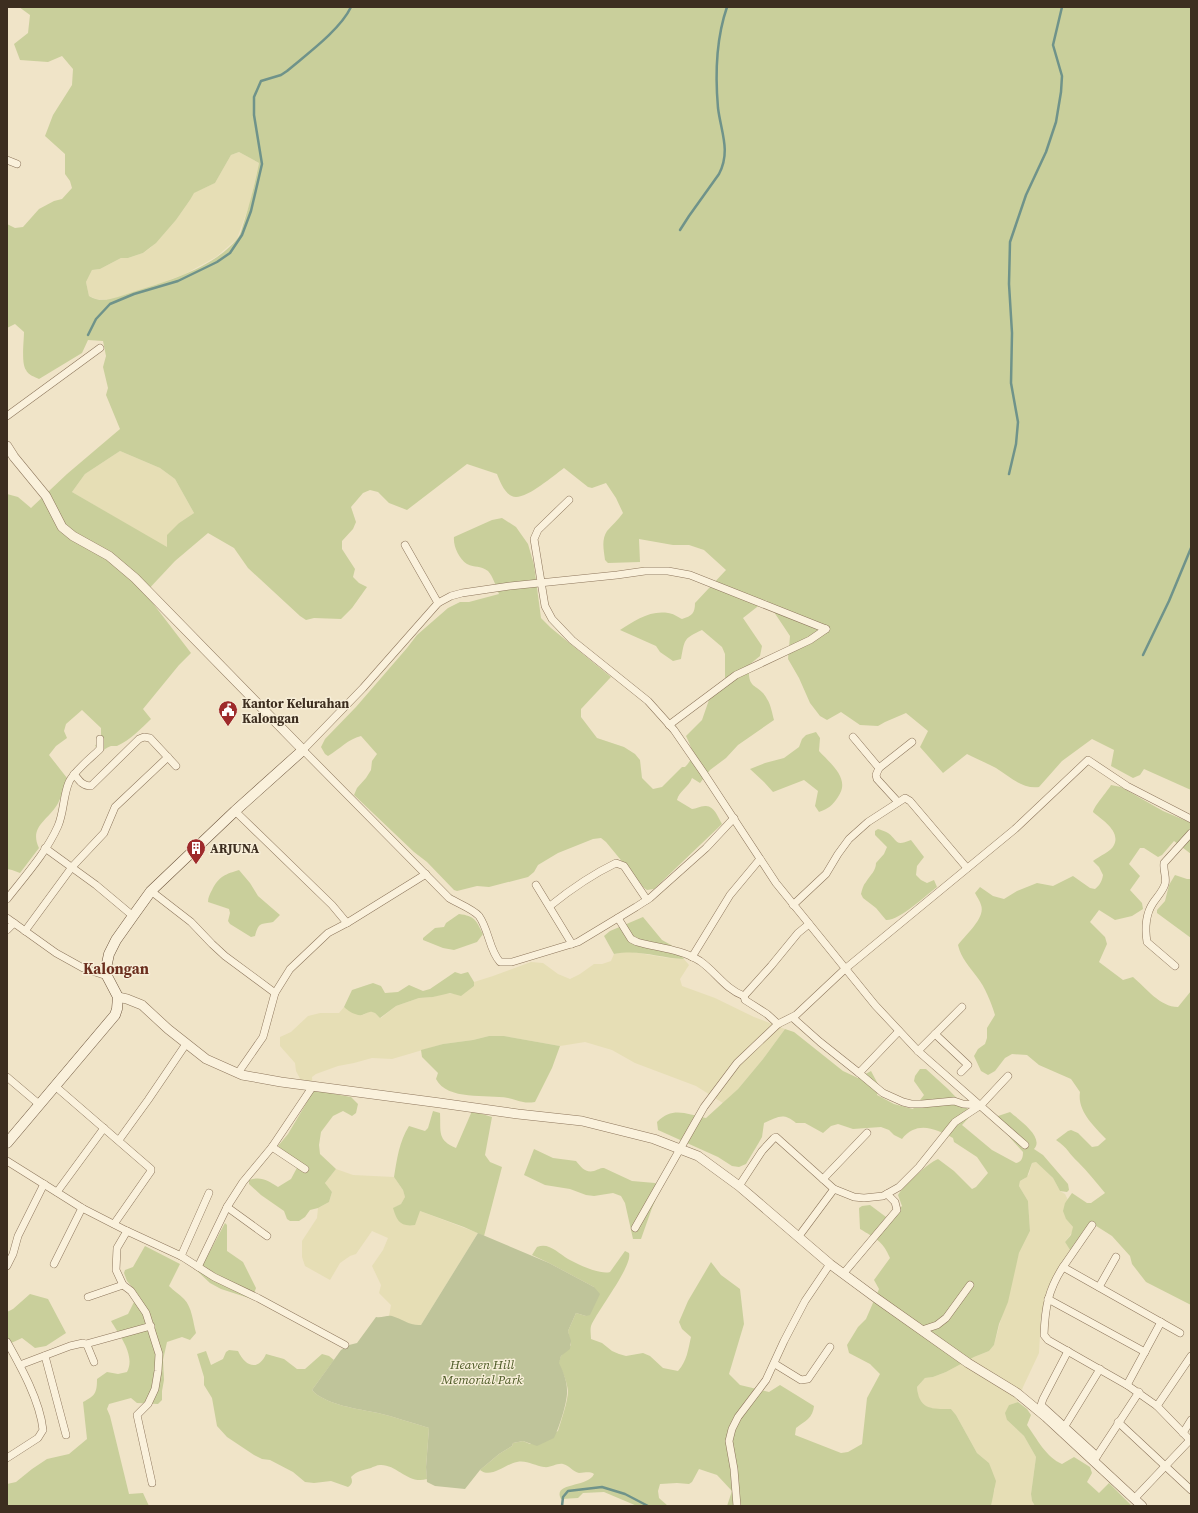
<svg xmlns="http://www.w3.org/2000/svg" width="1198" height="1513" viewBox="0 0 1198 1513" font-family="'Source Serif 4',serif">
<style>
.farmland{fill:#e6deb5}
.green{fill:#c9cf9b;fill-rule:evenodd}
.cemetery{fill:#bfc49a}
.lines{fill:none;stroke-linecap:round;stroke-linejoin:round}
.stream{stroke:#6f938a;stroke-width:2.5}
.minor-casing{stroke:#8d765c;stroke-width:8}
.tertiary-casing{stroke:#8d765c;stroke-width:10}
.secondary-casing{stroke:#6f573f;stroke-width:11}
.minor{stroke:#faf1dc;stroke-width:7}
.tertiary{stroke:#faf1dc;stroke-width:9}
.secondary{stroke:#faf1dc;stroke-width:10}
.labels{text-anchor:middle;dominant-baseline:central;stroke-width:3;stroke-linejoin:round;paint-order:stroke}
.poi-label{font-size:13px;font-weight:bold;fill:#3d2e20;stroke:#f7eed8;text-anchor:start}
.park-label{font-size:13px;font-style:italic;fill:#4d5a26;stroke:#f7eed8}
.quarter-label{font-size:15px;font-weight:bold;fill:#6b2e1e;stroke:#f7eed8}
</style>
<rect width="100%" height="100%" fill="#f0e4c8"/>
<g class="farmland">
<polygon points="239,152 259,163 250,203 237,239 216,257 185,274 161,283 110,300 96,299 89,296 86,282 92,270 100,269 121,258 128,258 143,253 150,248 161,237 176,220 190,200 193,193 215,183 231,155"/>
<polygon points="120,451 160,468 175,479 194,513 179,523 167,548 72,492 85,474"/>
<polygon points="627,951 668,958 684,959 689,965 680,979 682,986 715,998 754,1017 785,1029 763,1059 738,1089 723,1103 696,1086 635,1063 612,1050 585,1042 560,1046 504,1036 489,1036 473,1040 443,1044 392,1059 372,1058 354,1063 338,1066 316,1074 312,1077 313,1088 305,1088 296,1071 295,1063 280,1046 280,1037 291,1032 308,1016 320,1013 339,1013 344,1007 346,1009 363,1015 370,1011 374,1012 381,1018 396,1006 419,998 433,997 445,993 458,994 474,986 474,982 493,976 531,962 543,963 558,974 570,979 580,974 594,964 602,964 611,961 614,954"/>
<polygon points="1036,1162 1053,1178 1060,1191 1065,1194 1068,1200 1065,1203 1066,1219 1073,1227 1073,1231 1065,1242 1070,1250 1047,1290 1041,1316 1039,1353 1023,1387 1018,1402 1009,1405 1007,1420 1024,1436 1036,1457 1031,1494 1032,1501 1035,1506 991,1506 992,1496 995,1489 989,1463 977,1453 956,1415 951,1409 935,1409 927,1407 921,1402 918,1395 917,1387 925,1378 933,1377 946,1372 974,1357 989,1351 994,1345 1019,1253 1030,1231 1028,1201 1019,1186 1020,1181 1024,1179 1029,1174 1032,1163"/>
<polygon points="336,1169 353,1175 394,1177 403,1190 405,1197 401,1204 394,1208 396,1215 420,1211 478,1233 421,1325 416,1326 389,1316 391,1305 379,1293 381,1285 372,1266 383,1250 388,1238 372,1231 356,1254 350,1256 340,1263 330,1280 305,1266 302,1257 302,1241 317,1218 318,1208 329,1202 332,1192 325,1183"/>
</g>
<g class="green">
<path d="M 19,7 L 1191,7 L 1191,790 L 1144,769 L 1140,775 L 1133,778 L 1111,766 L 1114,750 L 1092,739 L 1062,761 L 1039,787 C 1022,789 1010,777 996,768 C 987,763 976,759 967,754 L 943,773 L 920,747 L 928,731 L 906,713 L 885,722 L 878,726 L 860,725 L 841,712 L 827,720 L 820,716 L 810,703 L 799,678 L 788,659 L 790,636 L 766,600 L 743,618 L 762,646 L 760,656 L 749,665 C 747,692 758,682 767,699 C 771,705 772,713 774,720 L 738,745 L 726,758 L 710,770 L 700,783 L 692,778 C 689,787 679,791 677,800 L 692,809 C 696,809 700,806 705,806 C 714,805 718,817 722,824 L 654,889 L 647,890 L 644,888 L 606,842 L 601,838 L 593,839 L 558,853 L 538,865 L 534,872 L 528,877 L 489,887 L 477,886 L 457,891 L 454,890 L 427,862 L 414,852 L 354,795 L 357,788 L 366,778 L 371,770 L 372,761 L 377,754 L 361,736 C 348,739 340,749 328,756 L 325,754 L 321,747 L 325,739 L 356,707 L 407,648 L 417,635 L 448,608 L 460,602 L 469,602 L 499,594 C 496,587 493,576 488,571 C 480,565 475,568 467,564 C 459,559 453,546 454,537 L 492,520 L 502,518 L 516,527 L 528,544 L 534,565 L 541,618 L 551,628 L 611,677 L 581,709 L 581,717 L 597,738 L 624,747 L 635,754 L 640,760 L 642,778 L 653,789 L 662,787 L 682,767 L 685,767 C 696,756 692,749 686,736 L 702,720 L 710,697 L 725,679 L 725,654 L 722,647 L 702,630 C 683,639 685,639 681,659 L 673,661 L 660,652 L 656,646 L 620,630 C 634,621 650,610 668,613 C 672,613 678,617 682,619 C 692,616 695,613 695,603 L 726,570 L 704,550 L 689,545 L 673,545 L 639,539 L 640,562 L 608,563 L 605,560 C 604,551 601,540 607,531 C 612,525 618,520 623,513 L 616,498 L 606,483 L 592,488 L 588,487 L 564,468 C 553,476 529,497 516,497 C 506,497 500,482 497,474 L 467,464 L 407,510 L 389,503 L 378,492 L 370,490 L 363,493 L 351,507 L 356,522 L 353,529 L 342,541 L 342,549 L 355,569 L 353,577 L 359,583 L 367,587 L 352,608 L 341,619 L 314,618 L 306,620 L 300,616 L 248,568 L 234,548 L 208,533 L 175,561 L 145,593 L 191,653 L 179,665 L 143,709 L 151,719 C 141,729 130,740 117,746 C 115,746 113,746 111,746 C 102,749 105,754 95,746 L 101,736 L 101,728 L 82,710 L 66,724 L 64,731 L 67,738 L 56,746 L 49,755 L 67,778 C 64,786 62,797 57,805 C 47,821 29,827 39,848 L 20,873 L 12,870 L 7,869 L 7,494 L 18,497 L 31,508 L 67,474 L 120,429 L 106,395 L 108,388 L 103,367 L 106,356 L 103,341 L 88,340 L 82,353 L 39,379 C 35,377 28,375 26,370 C 21,363 24,341 24,332 L 15,324 L 7,328 L 7,224 L 15,228 L 23,227 L 39,209 L 54,201 L 62,199 L 72,188 L 70,181 L 65,174 L 65,154 L 45,136 L 53,115 L 72,85 L 73,69 L 62,56 L 48,62 L 20,60 L 14,44 L 28,33 L 30,15 ZM 239,152 L 259,163 C 255,183 250,203 244,222 C 242,227 241,235 237,239 C 213,268 168,281 133,292 C 119,296 103,305 89,296 L 86,282 L 92,270 L 100,269 L 121,258 L 128,258 L 143,253 L 156,243 L 176,220 L 190,200 L 194,193 L 215,183 L 231,155 ZM 120,451 L 160,468 L 175,479 L 194,513 L 179,523 L 167,535 L 167,547 L 72,492 L 85,474 Z"/>
<path d="M 816,732 L 820,738 L 819,751 C 831,764 851,779 838,797 C 833,805 828,809 819,812 L 815,806 L 818,791 L 804,780 L 773,792 L 764,782 L 750,769 L 765,763 L 784,758 L 799,747 L 802,739 L 806,735 Z"/>
<path d="M 1111,785 L 1121,787 L 1163,811 L 1189,822 L 1191,820 L 1191,854 L 1174,841 L 1162,855 L 1158,857 L 1144,848 L 1140,848 L 1129,864 L 1140,876 L 1130,890 L 1142,903 L 1143,909 L 1132,916 L 1115,920 L 1099,910 L 1090,922 L 1105,937 L 1107,944 L 1099,962 L 1123,980 L 1133,977 C 1146,988 1160,1007 1178,1007 L 1191,991 L 1191,1305 L 1146,1282 L 1132,1264 L 1130,1256 L 1112,1236 L 1090,1222 L 1070,1250 L 1065,1242 L 1071,1235 L 1073,1227 L 1066,1219 L 1063,1211 L 1065,1203 L 1072,1193 L 1087,1203 L 1091,1203 L 1105,1193 C 1096,1182 1088,1172 1078,1162 C 1069,1154 1068,1148 1056,1140 L 1068,1131 L 1071,1130 L 1078,1133 L 1092,1147 L 1098,1146 L 1106,1139 C 1094,1126 1077,1111 1080,1092 L 1071,1079 L 1039,1065 L 1027,1055 L 1012,1054 L 1005,1058 L 995,1071 L 988,1075 L 981,1071 L 974,1056 L 978,1049 L 985,1044 L 987,1038 L 987,1028 L 995,1015 C 991,1002 985,987 977,977 C 969,966 961,958 958,945 C 965,935 986,918 981,905 C 980,901 977,897 975,893 L 980,887 L 993,896 L 1004,899 L 1017,891 L 1037,883 L 1053,886 L 1073,876 L 1090,888 L 1095,889 C 1100,885 1102,881 1103,875 L 1099,867 L 1093,861 C 1099,856 1111,852 1114,845 C 1121,831 1101,819 1093,812 C 1094,806 1107,792 1111,785 Z"/>
<path d="M 878,829 C 881,830 885,831 888,833 C 898,840 894,847 911,840 L 924,857 L 917,866 L 916,875 L 921,880 L 927,883 L 934,880 L 937,887 C 926,895 899,921 886,920 L 876,908 L 863,898 L 861,894 C 862,890 863,885 866,882 C 870,875 876,871 876,863 L 884,854 L 887,847 L 875,835 L 875,831 Z"/>
<path d="M 239,870 L 250,883 L 258,896 L 280,915 L 273,922 C 261,925 259,921 255,936 L 251,937 L 230,924 L 228,921 L 230,913 L 229,909 L 208,902 C 208,897 210,894 212,890 C 219,876 226,874 239,870 Z"/>
<polygon points="1175,875 1187,879 1191,879 1191,938 1157,913 1157,910 1165,901 1169,885"/>
<path d="M 459,914 C 475,916 476,920 483,934 L 477,942 L 454,950 L 443,948 L 423,940 L 423,938 L 435,928 L 444,927 L 446,923 Z"/>
<path d="M 643,917 L 662,940 L 671,945 L 684,959 C 659,958 639,949 614,954 L 604,936 L 610,931 Z"/>
<path d="M 455,972 L 461,974 L 468,972 L 474,982 L 474,986 L 461,996 L 450,993 L 433,997 L 419,998 L 396,1006 L 380,1018 C 378,1016 375,1012 372,1012 C 369,1011 366,1014 362,1015 C 356,1016 348,1011 344,1007 L 352,990 L 373,983 L 381,986 L 385,993 L 398,992 L 409,985 L 423,991 L 430,989 Z"/>
<path d="M 785,1029 L 794,1032 L 843,1071 L 858,1078 L 871,1071 L 879,1086 L 877,1095 L 894,1104 L 913,1109 L 924,1095 L 914,1081 L 915,1076 L 920,1069 L 926,1069 L 948,1089 L 972,1114 L 962,1125 L 992,1150 L 1016,1163 C 1022,1162 1023,1157 1023,1152 C 1014,1142 1001,1129 998,1116 L 1010,1112 C 1018,1119 1045,1137 1034,1149 L 1043,1155 L 1068,1184 L 1069,1190 L 1067,1192 L 1060,1191 L 1053,1178 L 1036,1162 L 1032,1163 L 1027,1177 L 1020,1181 L 1019,1186 L 1028,1201 L 1030,1231 L 1019,1253 L 1008,1302 L 999,1324 L 994,1345 L 989,1351 L 974,1357 L 946,1372 L 933,1377 L 925,1378 L 917,1387 C 919,1410 932,1409 951,1409 L 956,1415 L 977,1453 L 989,1463 L 996,1481 L 991,1506 L 727,1506 L 732,1491 L 717,1475 L 699,1469 L 692,1482 L 689,1484 L 677,1483 L 660,1484 L 658,1491 L 659,1498 L 668,1506 L 637,1506 L 604,1492 L 583,1493 L 578,1498 L 561,1499 C 552,1482 588,1488 594,1474 C 589,1471 585,1473 579,1473 C 573,1472 569,1465 563,1464 C 556,1463 551,1468 544,1467 C 535,1466 527,1460 517,1462 C 505,1464 491,1479 480,1470 L 499,1454 L 512,1446 L 513,1443 L 523,1441 L 530,1444 L 558,1431 C 561,1421 568,1401 568,1391 C 567,1382 563,1371 558,1364 L 561,1356 L 571,1345 L 568,1331 L 576,1313 L 586,1316 L 594,1287 L 549,1263 L 532,1255 L 537,1247 C 549,1242 558,1253 568,1259 C 577,1264 600,1275 610,1272 L 625,1251 L 629,1253 C 633,1266 597,1311 591,1326 C 590,1330 591,1335 591,1339 L 602,1343 L 612,1351 L 619,1354 L 626,1356 L 643,1353 L 650,1356 L 663,1368 L 678,1371 C 687,1361 688,1350 691,1337 L 682,1329 L 679,1322 L 688,1301 L 711,1262 L 721,1275 L 740,1289 L 744,1324 L 729,1374 L 740,1385 L 769,1392 L 780,1385 L 814,1406 C 813,1418 805,1421 796,1428 L 795,1435 L 841,1453 L 848,1452 L 862,1444 L 867,1398 L 880,1374 L 870,1364 L 849,1353 L 847,1345 L 858,1327 L 866,1319 L 879,1289 L 874,1280 L 890,1258 C 883,1241 875,1238 860,1229 L 859,1208 L 862,1206 L 870,1205 L 886,1217 L 890,1218 L 902,1206 L 898,1195 C 903,1186 928,1163 938,1159 L 954,1171 L 972,1189 L 976,1187 L 988,1173 L 977,1157 L 954,1142 L 953,1138 C 936,1129 917,1120 902,1139 L 894,1135 L 889,1130 L 881,1127 L 853,1129 L 838,1124 L 831,1126 L 823,1133 L 805,1123 L 796,1123 C 783,1112 778,1117 764,1123 L 762,1137 L 758,1144 L 746,1164 L 739,1167 L 732,1166 L 718,1157 L 658,1130 L 657,1122 C 673,1106 686,1114 706,1118 L 738,1089 L 763,1059 Z"/>
<path d="M 489,1036 L 504,1036 L 560,1046 L 552,1068 L 535,1102 C 522,1104 519,1100 508,1098 C 487,1094 447,1101 436,1079 L 438,1073 L 422,1057 L 421,1050 L 443,1044 L 473,1040 Z"/>
<path d="M 305,1088 L 317,1088 L 334,1094 L 351,1097 L 358,1104 L 356,1113 L 352,1116 L 343,1111 L 333,1116 L 321,1132 L 319,1145 L 320,1154 L 336,1169 L 325,1183 L 332,1192 L 329,1202 L 318,1208 L 310,1210 L 305,1217 L 299,1221 L 290,1221 L 287,1219 L 284,1211 L 261,1195 L 249,1184 L 249,1180 C 262,1176 268,1181 278,1187 L 291,1179 L 299,1164 L 278,1146 L 288,1134 L 310,1097 Z"/>
<path d="M 433,1111 L 440,1113 C 441,1132 437,1140 456,1148 L 472,1111 L 492,1117 L 485,1155 L 490,1162 L 502,1167 L 484,1236 L 464,1227 L 420,1211 L 415,1225 C 400,1227 397,1221 393,1208 L 401,1204 L 405,1197 L 403,1190 L 394,1177 C 397,1159 399,1142 409,1126 L 425,1131 L 428,1128 Z"/>
<path d="M 534,1149 L 553,1158 L 576,1161 C 581,1167 585,1173 594,1171 C 598,1170 599,1168 604,1168 L 632,1181 L 655,1183 L 661,1187 L 652,1208 L 641,1239 L 633,1239 L 625,1203 L 621,1196 L 613,1193 L 594,1196 L 586,1195 L 570,1189 L 545,1185 L 524,1175 Z"/>
<polygon points="225,1223 227,1225 227,1251 243,1262 256,1288 252,1299 221,1289 210,1283 193,1267 199,1259 208,1255"/>
<path d="M 145,1246 L 180,1264 L 169,1286 C 174,1291 179,1294 184,1299 C 192,1307 193,1322 196,1333 L 190,1340 L 182,1337 L 167,1342 L 163,1360 L 164,1380 L 162,1391 L 162,1400 L 158,1404 L 137,1403 L 131,1398 L 109,1404 L 107,1409 L 110,1416 L 129,1494 L 143,1493 L 149,1506 L 7,1506 L 7,1484 L 16,1482 L 32,1469 L 47,1459 L 69,1454 L 87,1439 L 83,1402 C 95,1396 97,1393 97,1379 L 107,1372 L 118,1374 L 127,1372 C 136,1355 119,1335 111,1321 L 128,1314 L 138,1294 L 127,1281 L 124,1273 L 125,1270 L 133,1267 Z"/>
<polygon points="30,1294 48,1299 66,1333 46,1346 35,1348 22,1338 7,1345 7,1312 13,1309"/>
<path d="M 229,1350 L 238,1351 C 245,1366 258,1372 266,1354 L 284,1359 L 297,1369 L 305,1369 L 322,1354 L 329,1356 L 334,1360 L 312,1390 C 325,1405 359,1409 378,1413 C 395,1417 412,1423 429,1428 L 426,1467 L 427,1479 C 408,1485 397,1464 380,1465 C 377,1465 373,1467 371,1468 C 363,1470 357,1471 351,1477 C 353,1482 352,1484 348,1487 L 331,1481 L 314,1483 L 305,1482 L 293,1472 L 270,1460 L 262,1459 L 254,1455 L 227,1437 L 217,1426 L 212,1398 L 204,1385 L 204,1377 L 197,1354 L 206,1351 L 211,1365 L 223,1359 L 226,1352 Z"/>
<path d="M 1018,1402 L 1027,1409 L 1031,1415 L 1027,1425 C 1037,1439 1046,1457 1062,1464 L 1074,1457 L 1090,1467 L 1092,1473 L 1087,1482 L 1099,1493 L 1109,1483 L 1132,1506 L 1035,1506 L 1032,1501 L 1031,1494 L 1036,1457 L 1024,1436 L 1007,1420 L 1005,1413 L 1009,1405 Z"/>
</g>
<path class="cemetery" d="M 478,1233 L 549,1263 L 594,1287 L 600,1294 L 590,1315 L 586,1316 L 576,1313 L 568,1331 L 571,1341 L 570,1349 L 561,1356 L 559,1363 C 563,1371 567,1381 567,1390 C 568,1401 559,1428 554,1438 L 537,1446 L 523,1441 L 513,1443 L 512,1446 L 499,1454 L 480,1470 L 465,1489 L 435,1486 L 427,1482 L 426,1467 L 429,1428 C 412,1423 395,1417 378,1413 C 359,1409 325,1405 312,1390 L 341,1350 L 349,1345 L 357,1343 L 376,1317 C 382,1318 387,1315 392,1316 C 402,1319 410,1326 421,1325 Z"/>
<g class="lines">
<g class="stream">
<path d="M 680,230 L 689,216 L 719,174 C 731,151 721,132 718,108 C 715,74 716,39 727,7"/>
<path d="M 88,335 L 96,319 L 110,304 L 134,294 L 178,281 L 217,262 L 230,253 L 242,235 L 251,211 L 262,164 L 254,115 L 254,97 L 261,81 L 281,75 L 287,71 C 307,54 340,30 351,7"/>
<polyline points="1009,474 1016,444 1018,422 1011,383 1012,333 1009,284 1010,242 1026,195 1046,152 1056,122 1061,92 1062,76 1053,45 1062,7"/>
<polyline points="1143,655 1169,601 1191,548"/>
<polyline points="562,1506 563,1497 568,1491 602,1487 625,1494 648,1506"/>
</g>
<defs>
<g id="minor">
<polyline points="7,160 17,164"/>
<polyline points="7,416 100,348"/>
<polyline points="569,500 538,530 534,539 545,606 552,619 572,640 648,701 674,730 703,772 776,883 875,1005 918,1051 1025,1145"/>
<polyline points="405,545 438,603"/>
<polyline points="669,725 736,675 810,640 826,629"/>
<polyline points="853,737 879,768"/>
<path d="M 74,774 C 79,780 82,786 91,786 L 139,739 L 144,737 L 150,738 L 176,766"/>
<polyline points="898,802 877,779 876,775 879,768 912,742"/>
<polyline points="235,811 332,905 347,923 328,933 290,969 275,993"/>
<path d="M 734,818 L 706,848 L 650,898 L 636,907 L 578,942 L 512,962 L 500,962 C 489,950 489,930 479,916 C 473,909 457,903 449,898 L 303,750 L 363,688 L 438,603 L 451,596 L 462,593 L 510,586 L 617,575 L 645,571 L 668,571 L 690,575 L 826,629"/>
<polyline points="45,848 96,885 133,916"/>
<polyline points="536,885 572,944"/>
<polyline points="151,891 191,922 212,944 225,956 275,993 263,1037 238,1073"/>
<path d="M 7,899 C 25,876 46,853 58,826 C 64,812 63,796 69,782 C 74,771 91,758 100,749 L 100,739"/>
<polyline points="793,905 826,874 838,854 849,839 868,822 905,798 910,801 967,868"/>
<path d="M 550,906 C 571,889 591,875 616,863 L 624,866 L 647,900"/>
<polyline points="7,918 14,923"/>
<path d="M 618,918 L 631,939 L 637,942 C 658,948 681,949 700,961 C 716,972 725,989 744,996 L 771,966 L 798,933 L 809,924"/>
<polyline points="347,923 426,874"/>
<polyline points="7,930 14,923 56,953 83,968 107,976"/>
<polyline points="25,931 72,867 104,833 115,807 168,757"/>
<polyline points="692,957 730,895 760,859"/>
<path d="M 1175,966 L 1147,942 C 1145,929 1145,915 1153,903 C 1157,897 1163,891 1165,884 C 1167,879 1163,870 1164,863 L 1191,833"/>
<polyline points="744,996 745,1000 767,1014 778,1024"/>
<polyline points="793,1018 820,1042 859,1073 899,1031"/>
<polyline points="935,1034 968,1065 961,1072"/>
<polyline points="918,1051 962,1007"/>
<polyline points="859,1073 883,1093 903,1102 911,1104 922,1104 954,1101 963,1104 980,1105"/>
<polyline points="7,1077 40,1105"/>
<polyline points="55,1086 151,1169 151,1171 114,1224"/>
<polyline points="119,1140 148,1100 186,1044"/>
<polyline points="272,1147 305,1169"/>
<polyline points="7,1161 82,1208 127,1231 181,1256 214,1277 258,1298 345,1345"/>
<polyline points="823,1179 867,1133"/>
<polyline points="739,1186 762,1151 774,1138 776,1137 834,1189 854,1197 864,1198 883,1196 899,1187 919,1167 955,1122 981,1105 1008,1076"/>
<polyline points="57,1192 104,1128"/>
<polyline points="227,1207 267,1236"/>
<polyline points="1092,1225 1063,1267 1180,1333"/>
<polyline points="635,1228 704,1107 737,1063 778,1024 796,1015 845,969 1015,829 1088,760 1127,786 1191,819"/>
<polyline points="127,1231 117,1248 116,1270 123,1285 131,1291 146,1313 159,1354 158,1371 155,1389 148,1404 137,1415 152,1483"/>
<polyline points="799,1236 834,1189"/>
<polyline points="181,1256 209,1193"/>
<polyline points="54,1264 82,1208"/>
<polyline points="7,1266 13,1254 18,1236 44,1184"/>
<polyline points="198,1267 227,1207 243,1182 272,1147 313,1086"/>
<path d="M 1063,1267 C 1048,1290 1045,1308 1044,1335 L 1048,1340 L 1127,1385 L 1157,1406 L 1191,1356"/>
<polyline points="843,1274 897,1210 895,1202 887,1194"/>
<polyline points="1099,1287 1116,1257"/>
<polyline points="88,1297 123,1285"/>
<polyline points="1048,1299 1145,1352"/>
<polyline points="922,1330 937,1325 946,1318 970,1285"/>
<path d="M 7,1342 C 21,1367 40,1401 43,1430 L 38,1438 L 7,1458"/>
<polyline points="86,1344 151,1326"/>
<polyline points="1068,1351 1043,1399 1041,1405 1097,1456"/>
<polyline points="45,1356 66,1435"/>
<polyline points="775,1364 801,1380 808,1379 830,1347"/>
<polyline points="20,1365 70,1346 83,1343 87,1345 94,1362"/>
<polyline points="1127,1385 1161,1322"/>
<polyline points="1157,1406 1190,1440"/>
<polyline points="1118,1422 1191,1490"/>
<polyline points="1065,1426 1100,1369"/>
<polyline points="1183,1433 1191,1420"/>
<polyline points="1095,1459 1139,1392"/>
<polyline points="1135,1498 1190,1440 1191,1441"/>
<polyline points="737,1506 734,1469 729,1441 732,1429 738,1417 766,1380 784,1341 805,1301 830,1264"/>
</g>
<g id="tertiary">
<polyline points="7,446 14,457 46,496 62,527 73,536 109,556 135,578 303,750"/>
<polyline points="118,997 127,999 142,1005 168,1029 206,1059 242,1075 281,1082 440,1103 518,1114 582,1121 654,1139 698,1156 739,1186 830,1264 876,1298 968,1363 1017,1393 1046,1417 1142,1506"/>
</g>
<polyline id="secondary" points="7,1143 115,1015 117,1009 118,997 107,976 106,968 109,954 116,940 133,916 151,891 235,811 303,750"/>
</defs>
<use href="#minor" class="minor-casing"/>
<use href="#tertiary" class="tertiary-casing"/>
<use href="#secondary" class="secondary-casing"/>
<use href="#minor" class="minor"/>
<use href="#tertiary" class="tertiary"/>
<use href="#secondary" class="secondary"/>
</g>
<defs>
<symbol id="civic-pin" viewBox="-11 -11 22 30"><path d="M0 17L-7.5 6A9.5 9.5 0 1 1 7.5 6Z" fill="#9e2a2b" stroke="#f7eed8"/><path d="M-.6-6.5H3V-4.5H.6V-3L4-1V1h2V6H-6V1h2V-1L-.6-3ZM-1.2 2.5V6h2.4V2.5Z" fill="#fff"/></symbol>
<symbol id="building-pin" viewBox="-11 -11 22 30"><path d="M0 17L-7.5 6A9.5 9.5 0 1 1 7.5 6Z" fill="#9e2a2b" stroke="#f7eed8"/><path d="M-4-6H4V6H1V3H-1V6H-4ZM-2.5-4.3h1.7v1.8h-1.7ZM.8-4.3h1.7v1.8H.8ZM-2.5-1h1.7V.8h-1.7ZM.8-1h1.7V.8H.8Z" fill="#fff"/></symbol>
</defs>
<g fill-rule="evenodd">
<use href="#civic-pin" x="217" y="699" width="22" height="30"/>
<use href="#building-pin" x="185" y="837" width="22" height="30"/>
</g>
<g class="labels">
<g class="poi-label">
<text x="242" y="703">Kantor Kelurahan<tspan x="242" dy="15">Kalongan</tspan></text>
<text x="210" y="848">ARJUNA</text>
</g>
<g class="park-label">
<text x="482" y="1364">Heaven Hill<tspan x="482" dy="15">Memorial Park</tspan></text>
</g>
<g class="quarter-label">
<text x="116" y="968">Kalongan</text>
</g>
</g>
<rect width="1198" height="1513" fill="none" stroke="#3d2e20" stroke-width="16"/>
</svg>
